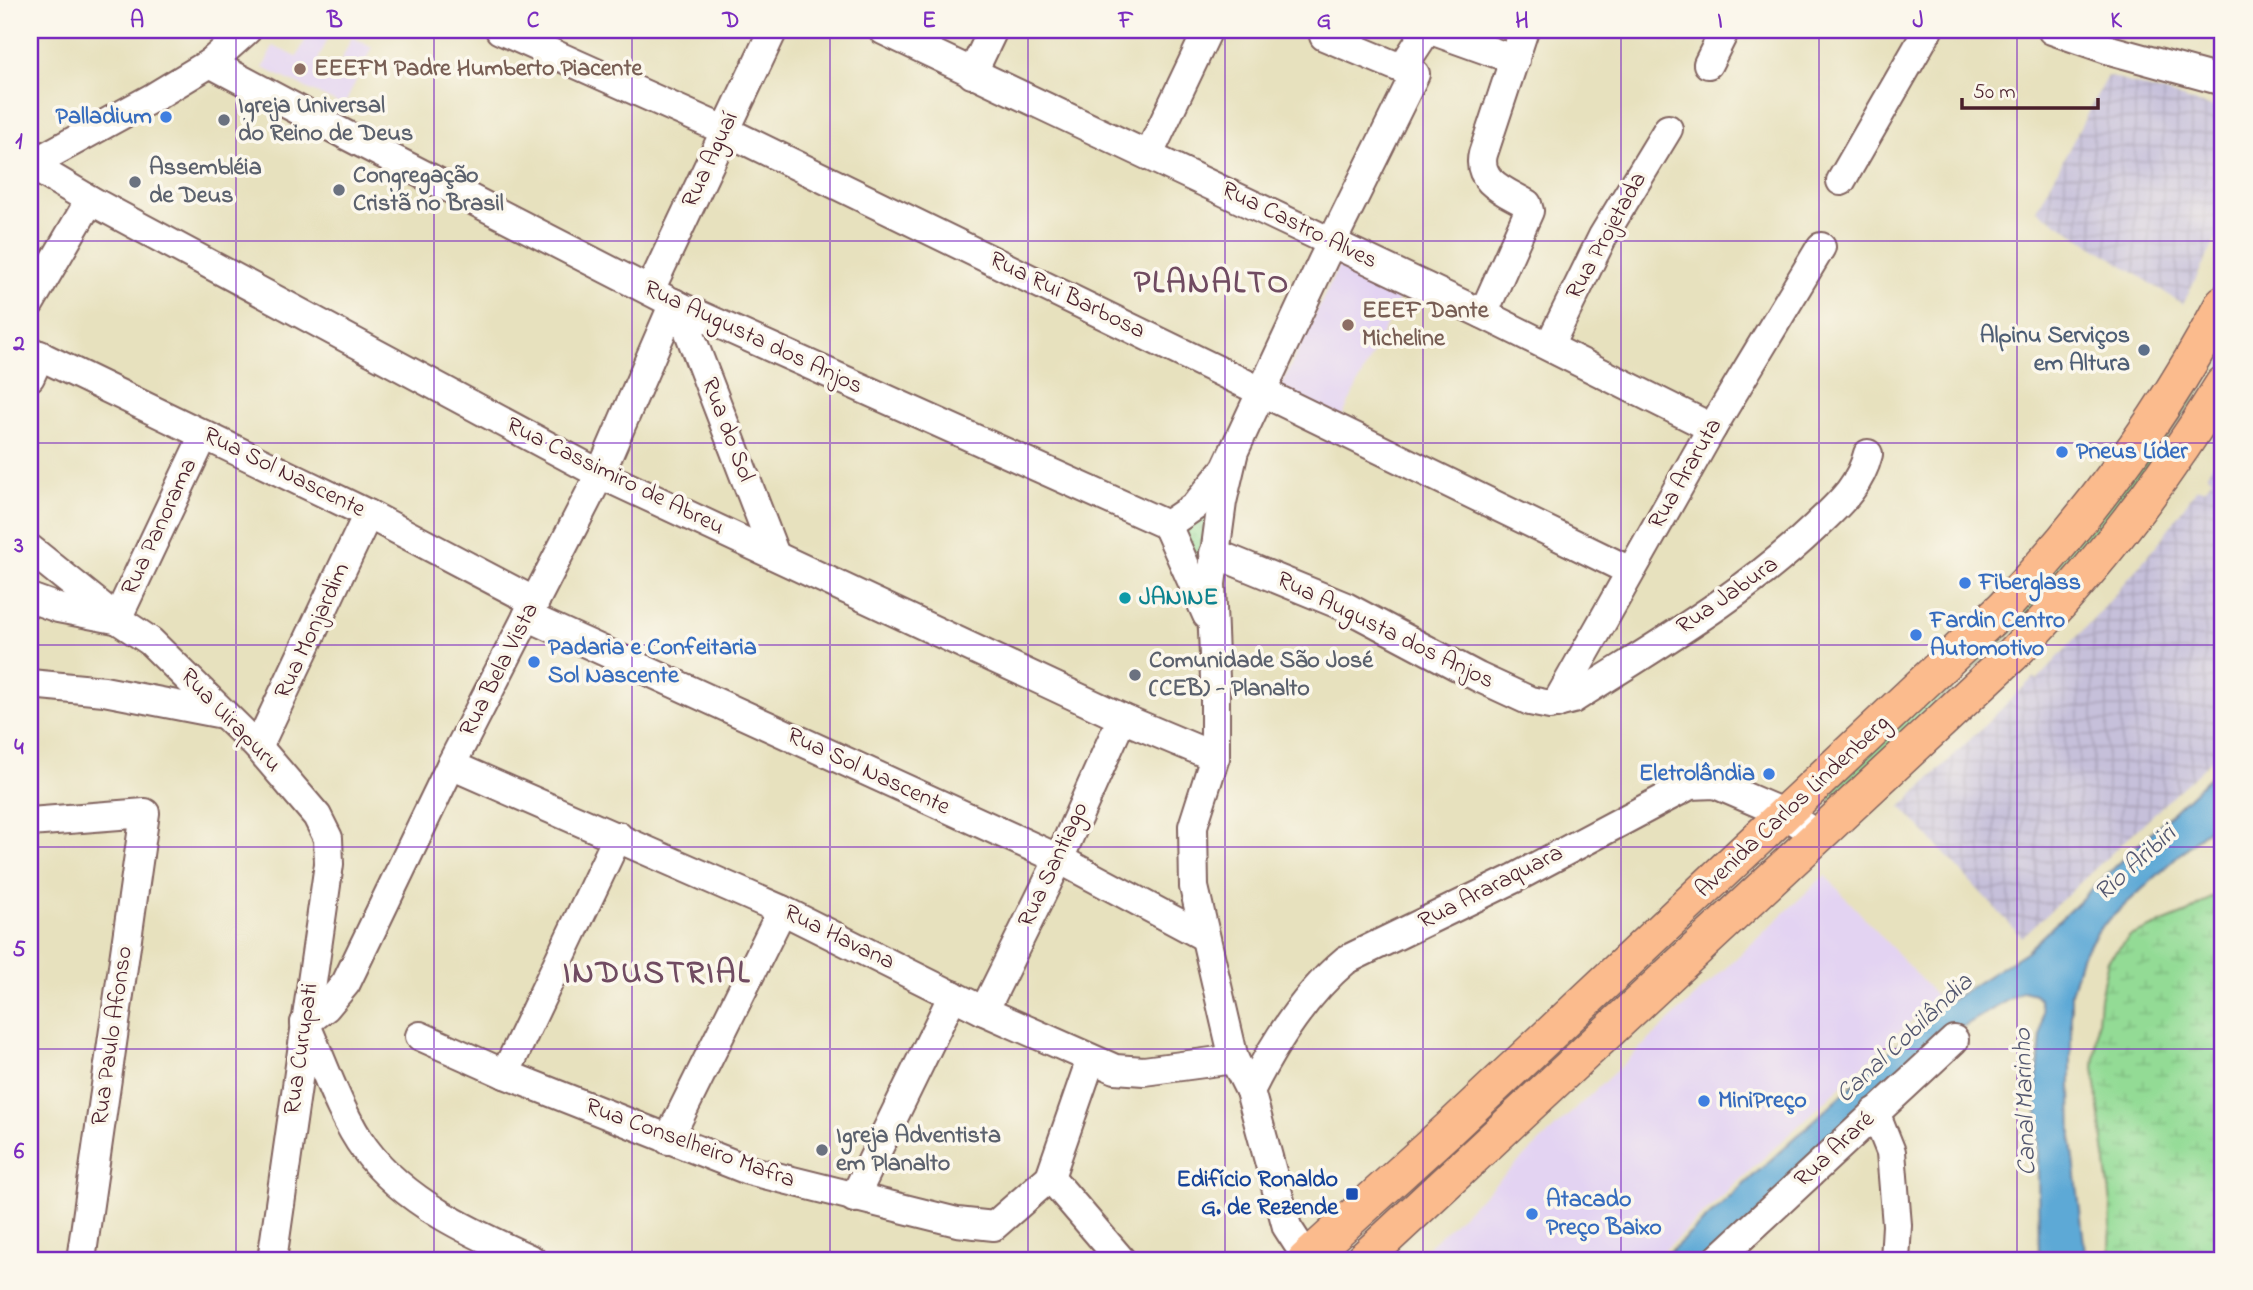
<svg xmlns="http://www.w3.org/2000/svg" width="2253" height="1290" viewBox="0 0 2253 1290" font-family="'Indie Flower',sans-serif">
<style>
.built{fill:#e3d3f2}
.industrial{fill:url(#industrial-grid)}
.green{fill:url(#green-dots);stroke:#6e7d60;stroke-width:2}
.wetland{fill:url(#wetland-marsh);stroke:#6e7d60;stroke-width:2}
.water{fill:#5da9d6;stroke:#546480;stroke-width:2}
.lines{fill:none;stroke-linecap:round;stroke-linejoin:round}
.minor-casing{stroke:#81635e;stroke-width:32}
.major-casing{stroke:#81635e;stroke-width:38}
.minor{stroke:#fff;stroke-width:28}
.major{stroke:#fbbb8d;stroke-width:35}
.grid{fill:none;stroke:#7b2cbf;stroke-width:2;stroke-opacity:0.55}
.education-dot{fill:#8d6e63;stroke:#fbf7ec;stroke-width:2.5}
.shop-dot{fill:#3f7fe0;stroke:#fbf7ec;stroke-width:2.5}
.worship-dot{fill:#6b7280;stroke:#fbf7ec;stroke-width:2.5}
.service-dot{fill:#5c6f8a;stroke:#fbf7ec;stroke-width:2.5}
.culture-dot{fill:#0f9aa8;stroke:#fbf7ec;stroke-width:2.5}
.transit-dot{fill:#1a4fb4;stroke:#fbf7ec;stroke-width:2.5}
.labels{text-anchor:middle;dominant-baseline:central;stroke-width:7;stroke-linejoin:round;paint-order:stroke}
.education-label{font-size:24px;font-weight:bold;fill:#785e54;stroke:#fbf7ec;text-anchor:start}
.worship-label{font-size:24px;font-weight:bold;fill:#5b616d;stroke:#fbf7ec;text-anchor:start}
.shop-label{font-size:24px;font-weight:bold;fill:#366cbe;stroke:#fbf7ec;text-anchor:start}
.street-label{font-size:24px;fill:#4a1f2b;stroke:#fbf7ec}
.service-label{font-size:24px;font-weight:bold;fill:#4e5e75;stroke:#fbf7ec;text-anchor:end}
.culture-label{font-size:24px;font-weight:bold;fill:#0d838f;stroke:#fbf7ec;text-anchor:start}
.transit-label{font-size:24px;font-weight:bold;fill:#164399;stroke:#fbf7ec;text-anchor:end}
.water-label{font-size:26px;font-style:italic;fill:#52566f;stroke:#fbf7ec}
.district-label{font-size:32px;font-weight:bold;letter-spacing:2px;fill:#704b61;stroke:#fbf7ec}
.neatline{fill:none;stroke:#7b2cbf;stroke-width:2.5}
.grid-label{font-size:23px;text-anchor:middle;font-weight:bold;fill:#7b2cbf}
</style>
<defs>
<pattern id="industrial-grid" width="8" height="8" patternUnits="userSpaceOnUse" patternTransform="scale(1.75)"><rect width="8" height="8" fill="#c6c0da"/><path d="M0 4h8M4 0v8" fill="none" stroke="#aca5bb"/></pattern>
<pattern id="green-dots" width="8" height="8" patternUnits="userSpaceOnUse" patternTransform="scale(1.75)"><rect width="8" height="8" fill="#93db95"/><path d="M2 2h.1M6 6h.1" fill="none" stroke="#80bc81" stroke-width="1.8" stroke-linecap="round"/></pattern>
<pattern id="wetland-marsh" width="20" height="14" patternUnits="userSpaceOnUse" patternTransform="scale(1.75)"><rect width="20" height="14" fill="#93db95"/><path d="M1 5h8M5 5V1M11 12h8M15 12V8" fill="none" stroke="#80bc81"/></pattern>
</defs>
<rect width="100%" height="100%" fill="#fbf7ec"/>
<filter id="ink" filterUnits="userSpaceOnUse"><feTurbulence type="fractalNoise" baseFrequency=".0143" numOctaves="2"/><feDisplacementMap in="SourceGraphic" scale="14" xChannelSelector="R" yChannelSelector="G"/><feConvolveMatrix kernelMatrix="1 2 1 2 8 2 1 2 1" color-interpolation-filters="sRGB"/></filter>
<filter id="wash" filterUnits="userSpaceOnUse"><feTurbulence type="fractalNoise" baseFrequency=".00686" numOctaves="4" result="noise"/><feDisplacementMap in="SourceGraphic" scale="28" xChannelSelector="R" yChannelSelector="G"/><feGaussianBlur stdDeviation="1.57" result="paint"/><feColorMatrix in="noise" values="0 0 0 0 0 0 0 0 0 0 0 0 0 0 0 0 0 1.4 0 .05"/><feComposite in="paint" operator="in"/></filter>
<g filter="url(#wash)">
<rect width="100%" height="100%" fill="#e7e1be"/>
<g class="built">
<polygon points="310,30 332,30 318,60 337,69 352,37 372,47 344,106 263,68 273,46 297,57"/>
<polygon points="1340,263 1402,293 1342,417 1280,388"/>
<polygon points="1825,875 1937,997 1654,1260 1414,1260"/>
</g>
<g class="industrial">
<polygon points="2107,76 2223,110 2223,226 2183,304 2037,210"/>
<polygon points="2223,447 2223,749 2022,937 1901,807 2034,677 2037,680 2101,611 2159,542 2197,488 2205,489 2212,479 2207,473"/>
</g>
<g class="green">
<polygon points="2223,334 2223,351 2194,400 2096,538 2021,623 1832,802 1826,796"/>
<polygon points="1209,505 1201,566 1179,529"/>
</g>
<polygon class="wetland" points="2223,890 2223,1260 2110,1260 2111,1204 2094,1068 2100,998 2108,960 2130,936 2187,913"/>
<polygon class="water" points="2223,764 2223,815 2101,927 2081,957 2071,993 2071,1084 2072,1142 2086,1260 2039,1260 2037,1083 2043,1011 2039,998 2035,994 2023,991 1954,1032 1706,1260 1661,1260 1935,1010 2027,951"/>
</g>
<g filter="url(#ink)">
<g class="lines">
<defs>
<g id="minor">
<polyline points="500,30 724,130 1630,571"/>
<polyline points="883,30 1483,314 1712,428"/>
<polyline points="1431,30 1515,60"/>
<polyline points="2052,30 2110,50 2223,81"/>
<polyline points="210,63 346,135 679,306 1167,525"/>
<polyline points="1708,64 1725,30"/>
<polyline points="1402,68 1427,30"/>
<polyline points="972,74 993,30"/>
<polyline points="1149,154 1208,30"/>
<polyline points="30,165 154,97 210,63 247,30"/>
<polyline points="31,165 90,200 600,474 1122,718 1215,757"/>
<polyline points="1841,181 1928,30"/>
<polyline points="650,290 773,30"/>
<polyline points="30,303 90,200"/>
<polyline points="679,306 775,555"/>
<path d="M 1483,314 L 1529,211 L 1527,204 C 1507,192 1476,182 1483,154 L 1524,30"/>
<polyline points="1549,346 1603,236 1668,129"/>
<polyline points="30,351 368,514 535,602"/>
<polyline points="30,377 40,355"/>
<polyline points="1233,455 1222,502 1211,584 1215,679 1215,757 1193,826 1194,887 1234,1059 1250,1091 1287,1227 1298,1244 1315,1260"/>
<polyline points="1167,525 1195,506 1226,468 1323,260 1415,74 1324,36"/>
<polyline points="1167,525 1207,615"/>
<polyline points="30,549 117,619 150,641 258,747 317,816 328,838 329,864 272,1260"/>
<path d="M 1214,553 L 1346,607 L 1478,677 L 1530,701 L 1550,705 L 1573,699 C 1657,645 1743,596 1816,526 C 1839,504 1860,486 1868,454"/>
<polyline points="30,598 58,608 115,619"/>
<polyline points="527,616 1059,859 1205,937"/>
<polyline points="117,619 204,435"/>
<polyline points="30,684 104,691 223,714"/>
<polyline points="1556,704 1712,428 1821,247"/>
<polyline points="258,747 368,514"/>
<polyline points="451,765 782,910 984,1011 1115,1069 1144,1071 1234,1059"/>
<polyline points="30,822 145,813 81,1260"/>
<polyline points="984,1011 1059,859 1122,718"/>
<polyline points="305,1023 326,1007 346,983 451,765 600,474 674,303"/>
<path d="M 305,1023 C 322,1060 341,1117 365,1149 C 405,1203 472,1233 532,1260"/>
<polyline points="420,1036 505,1074 748,1170 957,1222 994,1226 1050,1177 1091,1059"/>
<polyline points="505,1074 618,836"/>
<path d="M 1250,1091 C 1274,1043 1304,995 1346,960 L 1515,878 L 1690,785 L 1715,784 L 1785,814 L 1819,836"/>
<polyline points="1875,1112 1891,1152 1897,1225 1895,1260"/>
<polyline points="668,1140 782,910"/>
<polyline points="1050,1177 1121,1260"/>
<polyline points="854,1198 953,995"/>
<polyline points="1717,1260 1954,1040"/>
</g>
<g id="major">
<path d="M 1305,1260 L 1449,1129 L 2004,607 C 2090,515 2165,414 2223,303"/>
<path d="M 1363,1260 L 2012,655 C 2093,572 2163,482 2223,384"/>
</g>
</defs>
<use href="#minor" class="minor-casing"/>
<use href="#major" class="major-casing"/>
<use href="#minor" class="minor"/>
<use href="#major" class="major"/>
</g>
</g>
<path class="grid" d="M 236,30 L 236,1260M 434,30 L 434,1260M 632,30 L 632,1260M 830,30 L 830,1260M 1028,30 L 1028,1260M 1225,30 L 1225,1260M 1423,30 L 1423,1260M 1621,30 L 1621,1260M 1819,30 L 1819,1260M 2017,30 L 2017,1260M 30,241 L 2223,241M 30,443 L 2223,443M 30,645 L 2223,645M 30,847 L 2223,847M 30,1049 L 2223,1049"/>
<g class="education-dot">
<circle cx="300" cy="69" r="7"/>
<circle cx="1348" cy="325" r="7"/>
</g>
<g class="shop-dot">
<circle cx="166" cy="117" r="7"/>
<circle cx="2062" cy="452" r="7"/>
<circle cx="1965" cy="583" r="7"/>
<circle cx="1916" cy="635" r="7"/>
<circle cx="534" cy="662" r="7"/>
<circle cx="1769" cy="774" r="7"/>
<circle cx="1704" cy="1101" r="7"/>
<circle cx="1532" cy="1214" r="7"/>
</g>
<g class="worship-dot">
<circle cx="224" cy="120" r="7"/>
<circle cx="135" cy="182" r="7"/>
<circle cx="339" cy="190" r="7"/>
<circle cx="1135" cy="675" r="7"/>
<circle cx="822" cy="1150" r="7"/>
</g>
<circle class="service-dot" cx="2144" cy="350" r="7"/>
<circle class="culture-dot" cx="1125" cy="598" r="7"/>
<rect class="transit-dot" x="1345" y="1187" width="14" height="14" rx="3.5"/>
<g class="labels">
<g class="education-label">
<text x="314" y="69">EEEFM Padre Humberto Piacente</text>
<text x="1362" y="311">EEEF Dante<tspan x="1362" dy="28">Micheline</tspan></text>
</g>
<g class="worship-label">
<text x="238" y="106">Igreja Universal<tspan x="238" dy="28">do Reino de Deus</tspan></text>
<text x="149" y="168">Assembléia<tspan x="149" dy="28">de Deus</tspan></text>
<text x="353" y="176">Congregação<tspan x="353" dy="28">Cristã no Brasil</tspan></text>
<text x="1149" y="661">Comunidade São José<tspan x="1149" dy="28">(CEB) - Planalto</tspan></text>
<text x="836" y="1136">Igreja Adventista<tspan x="836" dy="28">em Planalto</tspan></text>
</g>
<g class="shop-label">
<text x="152" y="117" text-anchor="end">Palladium</text>
<text x="2076" y="452">Pneus Líder</text>
<text x="1979" y="583">Fiberglass</text>
<text x="1930" y="621">Fardin Centro<tspan x="1930" dy="28">Automotivo</tspan></text>
<text x="548" y="648">Padaria e Confeitaria<tspan x="548" dy="28">Sol Nascente</tspan></text>
<text x="1755" y="774" text-anchor="end">Eletrolândia</text>
<text x="1718" y="1101">MiniPreço</text>
<text x="1546" y="1200">Atacado<tspan x="1546" dy="28">Preço Baixo</tspan></text>
</g>
<g class="street-label">
<text transform="translate(711 160) rotate(-65)">Rua Aguaí</text>
<text transform="translate(1299 226) rotate(26)">Rua Castro Alves</text>
<text transform="translate(1607 236) rotate(-61)">Rua Projetada</text>
<text transform="translate(1067 296) rotate(26)">Rua Rui Barbosa</text>
<text transform="translate(753 338) rotate(25)">Rua Augusta dos Anjos</text>
<text transform="translate(727 430) rotate(69)">Rua do Sol</text>
<text transform="translate(284 473) rotate(26)">Rua Sol Nascente</text>
<text transform="translate(1686 474) rotate(-60)">Rua Araruta</text>
<text transform="translate(615 477) rotate(26)">Rua Cassimiro de Abreu</text>
<text transform="translate(160 527) rotate(-65)">Rua Panorama</text>
<text transform="translate(1728 596) rotate(-35)">Rua Jabura</text>
<text transform="translate(313 631) rotate(-65)">Rua Monjardim</text>
<text transform="translate(1385 631) rotate(26)">Rua Augusta dos Anjos</text>
<text transform="translate(500 670) rotate(-63)">Rua Bela Vista</text>
<text transform="translate(230 721) rotate(46)">Rua Uirapuru</text>
<text transform="translate(868 772) rotate(25)">Rua Sol Nascente</text>
<text transform="translate(1793 807) rotate(-43)">Avenida Carlos Lindenberg</text>
<text transform="translate(1054 865) rotate(-65)">Rua Santiago</text>
<text transform="translate(1491 888) rotate(-27)">Rua Araraquara</text>
<text transform="translate(839 938) rotate(26)">Rua Havana</text>
<text transform="translate(113 1036) rotate(-82)">Rua Paulo Afonso</text>
<text transform="translate(302 1049) rotate(-82)">Rua Curupati</text>
<text transform="translate(690 1144) rotate(20)">Rua Conselheiro Mafra</text>
<text transform="translate(1835 1150) rotate(-43)">Rua Araré</text>
</g>
<g class="service-label">
<text x="2130" y="336">Alpinu Serviços<tspan x="2130" dy="28">em Altura</tspan></text>
</g>
<g class="culture-label">
<text x="1139" y="598">JANINE</text>
</g>
<g class="transit-label">
<text x="1338" y="1180">Edifício Ronaldo<tspan x="1338" dy="28">G. de Rezende</tspan></text>
</g>
<g class="water-label">
<text transform="translate(2136 864) rotate(-42)">Rio Aribiri</text>
<text transform="translate(1905 1039) rotate(-43)">Canal Cobilândia</text>
<text transform="translate(2026 1102) rotate(-92)">Canal Marinho</text>
</g>
<g class="district-label">
<text x="1212" y="284">PLANALTO</text>
<text x="657" y="974">INDUSTRIAL</text>
</g>
</g>
<rect width="2253" height="1290" fill="none" stroke="#fbf7ec" stroke-width="77"/>
<path d="M1962 98v10h136v-10" fill="none" stroke="#4a1f2b" stroke-width="3.5"/>
<text x="1973" y="98" font-size="21" fill="#4a1f2b" stroke="#fbf7ec" stroke-width="5" paint-order="stroke">50 m</text>
<rect x="38" y="38" width="2176" height="1214" class="neatline"/>
<g class="grid-label">
<text x="137" y="27">A</text>
<text x="335" y="27">B</text>
<text x="533" y="27">C</text>
<text x="731" y="27">D</text>
<text x="929" y="27">E</text>
<text x="1126" y="27">F</text>
<text x="1324" y="27">G</text>
<text x="1522" y="27">H</text>
<text x="1720" y="27">I</text>
<text x="1918" y="27">J</text>
<text x="2116" y="27">K</text>
<text x="19" y="148">1</text>
<text x="19" y="350">2</text>
<text x="19" y="552">3</text>
<text x="19" y="754">4</text>
<text x="19" y="956">5</text>
<text x="19" y="1158">6</text>
</g>
</svg>
